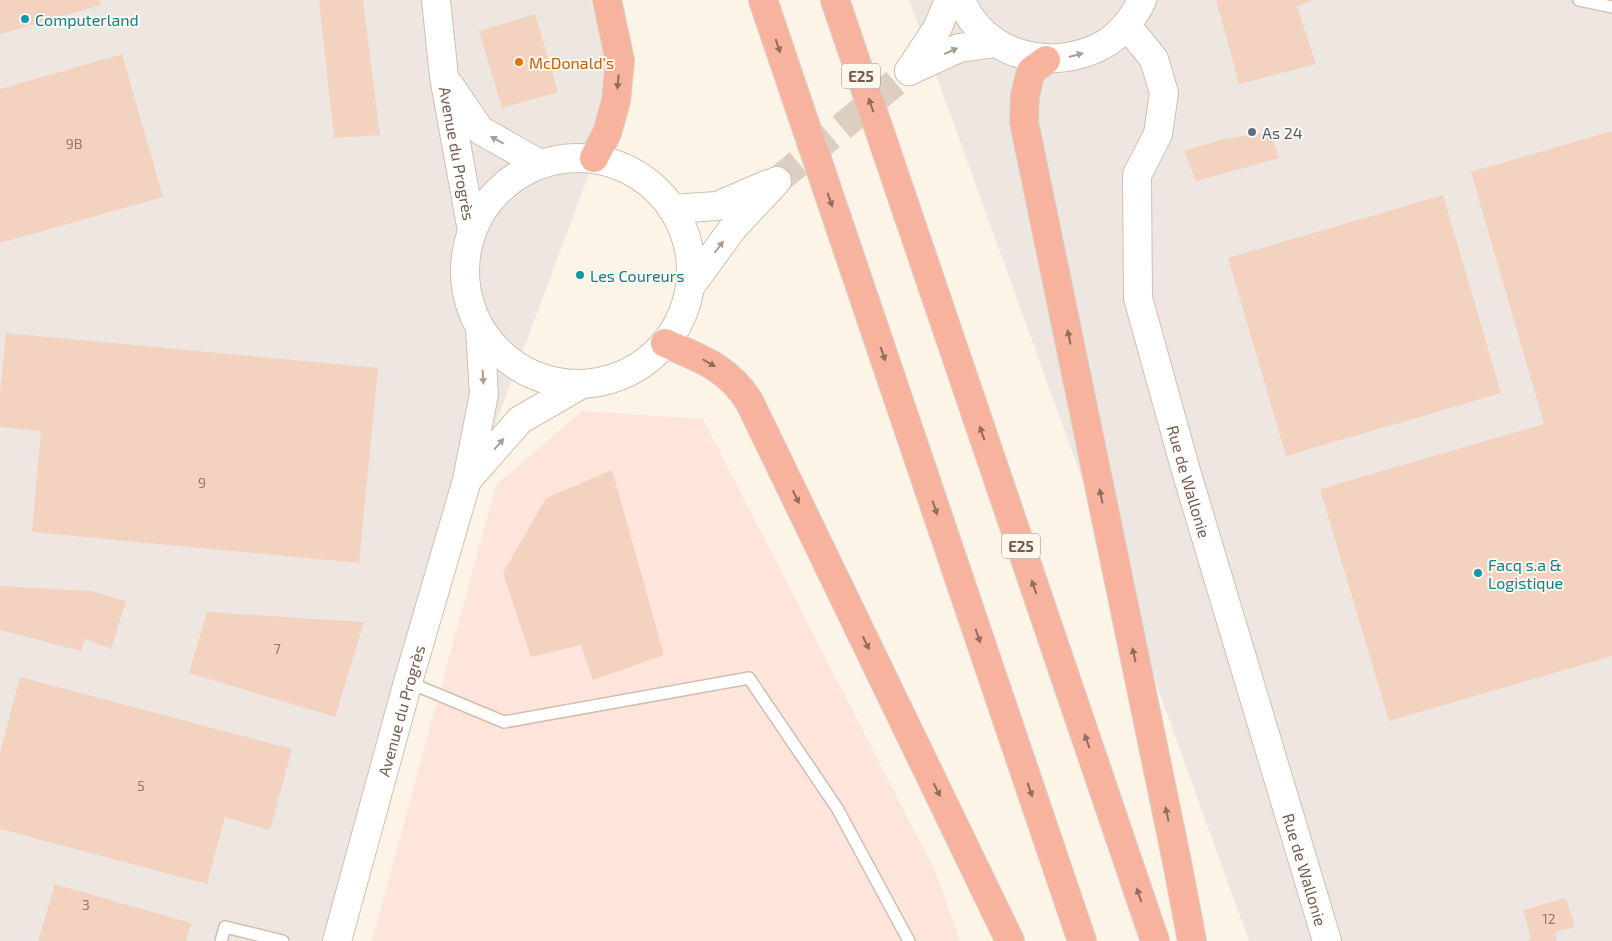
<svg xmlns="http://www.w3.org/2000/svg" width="1612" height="941" viewBox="0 0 1612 941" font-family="'Exo 2',sans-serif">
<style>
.commercial{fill:#fde5dc}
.industrial{fill:#eee7e1}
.building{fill:#f3d2bf}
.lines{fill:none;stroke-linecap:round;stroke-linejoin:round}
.tertiary-tunnel{stroke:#dccec1;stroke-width:28;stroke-dasharray:28 14;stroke-linecap:butt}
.service-casing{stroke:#d2beaf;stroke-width:14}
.tertiary-casing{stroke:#d2beaf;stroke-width:30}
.motorway-casing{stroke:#d9d1cd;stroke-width:30}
.service{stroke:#fff;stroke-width:11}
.tertiary{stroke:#fff;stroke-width:28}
.motorway{stroke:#f8b39e;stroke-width:28}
.oneway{fill:#926c5c}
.oneway2{fill:#ae9c93}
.culture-dot{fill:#0f9aa8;stroke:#fff8ef;stroke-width:2}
.food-dot{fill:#e8710a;stroke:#fff8ef;stroke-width:2}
.service-dot{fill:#5c6f8a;stroke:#fff8ef;stroke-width:2}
.labels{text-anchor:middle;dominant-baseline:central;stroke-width:4;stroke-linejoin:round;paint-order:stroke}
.number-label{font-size:14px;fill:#977868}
.shield{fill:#fff8ef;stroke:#a0897c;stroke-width:1}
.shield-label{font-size:15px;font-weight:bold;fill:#785a4b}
.culture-label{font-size:16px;fill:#0d838f;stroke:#fff8ef;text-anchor:start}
.food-label{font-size:16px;fill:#c56008;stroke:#fff8ef;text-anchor:start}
.service-label{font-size:16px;fill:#4e5e75;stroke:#fff8ef;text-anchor:start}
.street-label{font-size:16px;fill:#785a4b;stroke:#fff8ef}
</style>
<rect width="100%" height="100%" fill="#fdf4e8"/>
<polygon class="commercial" points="582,411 703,419 935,871 960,941 372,941 496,485"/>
<g class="industrial">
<polygon points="0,0 591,0 616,101 374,750 334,941 0,941"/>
<polygon points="909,0 1612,0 1612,941 1249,941"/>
</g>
<g class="building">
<polygon points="0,0 100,0 101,5 0,34"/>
<polygon points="319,0 363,0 380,135 334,138"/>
<polygon points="1216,0 1314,0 1297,6 1316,64 1239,84"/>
<polygon points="535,14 558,92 502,108 479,31"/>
<polygon points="122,54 163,197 0,243 0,89"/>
<polygon points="1612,131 1612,656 1389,721 1320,489 1544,424 1471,172"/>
<polygon points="1270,132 1279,158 1196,181 1184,151 1224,139"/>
<polygon points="1443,195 1501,393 1286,456 1228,258"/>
<polygon points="6,333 378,368 359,563 32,532 41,431 0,427 0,393"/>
<polygon points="612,470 664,655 593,680 581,645 531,657 503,573 546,498"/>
<polygon points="0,586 91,591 126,601 111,649 85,639 81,651 0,630"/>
<polygon points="207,612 364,622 335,717 189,673"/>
<polygon points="20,677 292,749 270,830 225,817 207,884 0,829 0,753"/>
<polygon points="55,884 191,923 186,941 38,941"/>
<polygon points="1566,898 1575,927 1555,932 1557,941 1526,941 1531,939 1523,910"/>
</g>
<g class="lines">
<polyline class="tertiary-tunnel" points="777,181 909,71"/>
<defs>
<g id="service">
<polyline points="1579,0 1612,7"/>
<polyline points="408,682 504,722 749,678 837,808 909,941"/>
<polyline points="221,941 225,927 283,941"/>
</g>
<g id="tertiary">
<path id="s1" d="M 436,0 L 444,77 L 472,231"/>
<path d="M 961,0 C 984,56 1051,73 1103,45 C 1120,36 1134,17 1142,0"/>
<path id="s2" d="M 1127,26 L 1154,59 L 1164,93 L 1158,134 L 1137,175 L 1138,298 L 1186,471 L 1327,941"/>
<polyline points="909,71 959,48 996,43"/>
<polyline points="909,71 938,27 949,0"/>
<polyline points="450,86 480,130 540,164"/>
<circle cx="578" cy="271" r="113"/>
<polyline points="672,209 717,206 768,184"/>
<polyline points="690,287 733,228 777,181"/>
<polyline points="468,479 520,420 582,384"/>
<path id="s3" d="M 337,941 L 408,682 L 467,480 L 484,394 L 480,329"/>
</g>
<g id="motorway">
<polyline points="763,0 1082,941"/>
<polyline points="835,0 1155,941"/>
<polyline points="1046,60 1031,71 1025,96 1024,122 1177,862 1192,941"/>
<polyline points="594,158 607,133 616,101 620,61 607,0"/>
<path d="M 665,343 C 701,359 727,367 749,401 L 1010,941"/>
</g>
</defs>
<use href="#service" class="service-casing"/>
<use href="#tertiary" class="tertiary-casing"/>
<use href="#motorway" class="motorway-casing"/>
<use href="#service" class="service"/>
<use href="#tertiary" class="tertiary"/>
<use href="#motorway" class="motorway"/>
</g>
<defs><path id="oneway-solid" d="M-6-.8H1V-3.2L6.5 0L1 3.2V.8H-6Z" transform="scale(1.25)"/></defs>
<g class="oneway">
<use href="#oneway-solid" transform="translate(778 46) rotate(71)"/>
<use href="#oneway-solid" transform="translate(618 82) rotate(95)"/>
<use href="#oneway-solid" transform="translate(871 105) rotate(-109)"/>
<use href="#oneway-solid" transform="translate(830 200) rotate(71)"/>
<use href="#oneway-solid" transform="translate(1069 337) rotate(-102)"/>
<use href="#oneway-solid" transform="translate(883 354) rotate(71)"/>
<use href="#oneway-solid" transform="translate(709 363) rotate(30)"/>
<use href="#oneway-solid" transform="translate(982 433) rotate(-109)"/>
<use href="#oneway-solid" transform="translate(1101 496) rotate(-102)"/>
<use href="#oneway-solid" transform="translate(796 497) rotate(64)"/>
<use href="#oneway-solid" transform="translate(935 508) rotate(71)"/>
<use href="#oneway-solid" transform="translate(1034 587) rotate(-109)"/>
<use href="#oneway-solid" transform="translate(978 636) rotate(71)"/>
<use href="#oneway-solid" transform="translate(866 643) rotate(64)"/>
<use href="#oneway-solid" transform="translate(1134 655) rotate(-102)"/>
<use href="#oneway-solid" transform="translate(1087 741) rotate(-109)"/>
<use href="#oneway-solid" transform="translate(937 790) rotate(64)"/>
<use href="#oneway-solid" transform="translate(1030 790) rotate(71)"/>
<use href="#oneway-solid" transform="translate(1167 814) rotate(-102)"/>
<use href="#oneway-solid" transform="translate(1139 895) rotate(-109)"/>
</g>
<g class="oneway2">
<use href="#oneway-solid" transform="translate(951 51) rotate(-24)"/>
<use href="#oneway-solid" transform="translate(1076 55) rotate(-15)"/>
<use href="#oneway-solid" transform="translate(497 140) rotate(-151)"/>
<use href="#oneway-solid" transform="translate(719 247) rotate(-53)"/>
<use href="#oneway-solid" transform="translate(483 377) rotate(87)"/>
<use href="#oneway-solid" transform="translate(499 444) rotate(-49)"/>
</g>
<g class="culture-dot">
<circle cx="25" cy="19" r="5"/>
<circle cx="580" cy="275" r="5"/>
<circle cx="1478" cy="573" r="5"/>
</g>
<circle class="food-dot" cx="519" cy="62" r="5"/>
<circle class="service-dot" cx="1252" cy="132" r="5"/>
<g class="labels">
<g class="number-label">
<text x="74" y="143">9B</text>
<text x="202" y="482">9</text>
<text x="277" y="648">7</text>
<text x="141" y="785">5</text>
<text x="86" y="904">3</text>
<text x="1549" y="918">12</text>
</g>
<g class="shield">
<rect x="842" y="63.5" width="38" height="25" rx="4"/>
<rect x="1002" y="533.5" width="38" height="25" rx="4"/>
</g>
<g class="shield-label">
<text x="861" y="76">E25</text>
<text x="1021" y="546">E25</text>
</g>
<g class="culture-label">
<text x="35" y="19">Computerland</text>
<text x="590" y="275">Les Coureurs</text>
<text x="1488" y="564">Facq s.a &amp;<tspan x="1488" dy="18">Logistique</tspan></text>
</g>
<g class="food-label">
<text x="529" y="62">McDonald's</text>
</g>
<g class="service-label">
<text x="1262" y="132">As 24</text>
</g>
<g class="street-label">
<text stroke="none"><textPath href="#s1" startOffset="155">Avenue du Progrès</textPath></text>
<text stroke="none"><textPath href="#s2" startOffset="479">Rue de Wallonie</textPath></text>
<text stroke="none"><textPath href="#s3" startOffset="239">Avenue du Progrès</textPath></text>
<text stroke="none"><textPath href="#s2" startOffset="884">Rue de Wallonie</textPath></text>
</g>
</g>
</svg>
